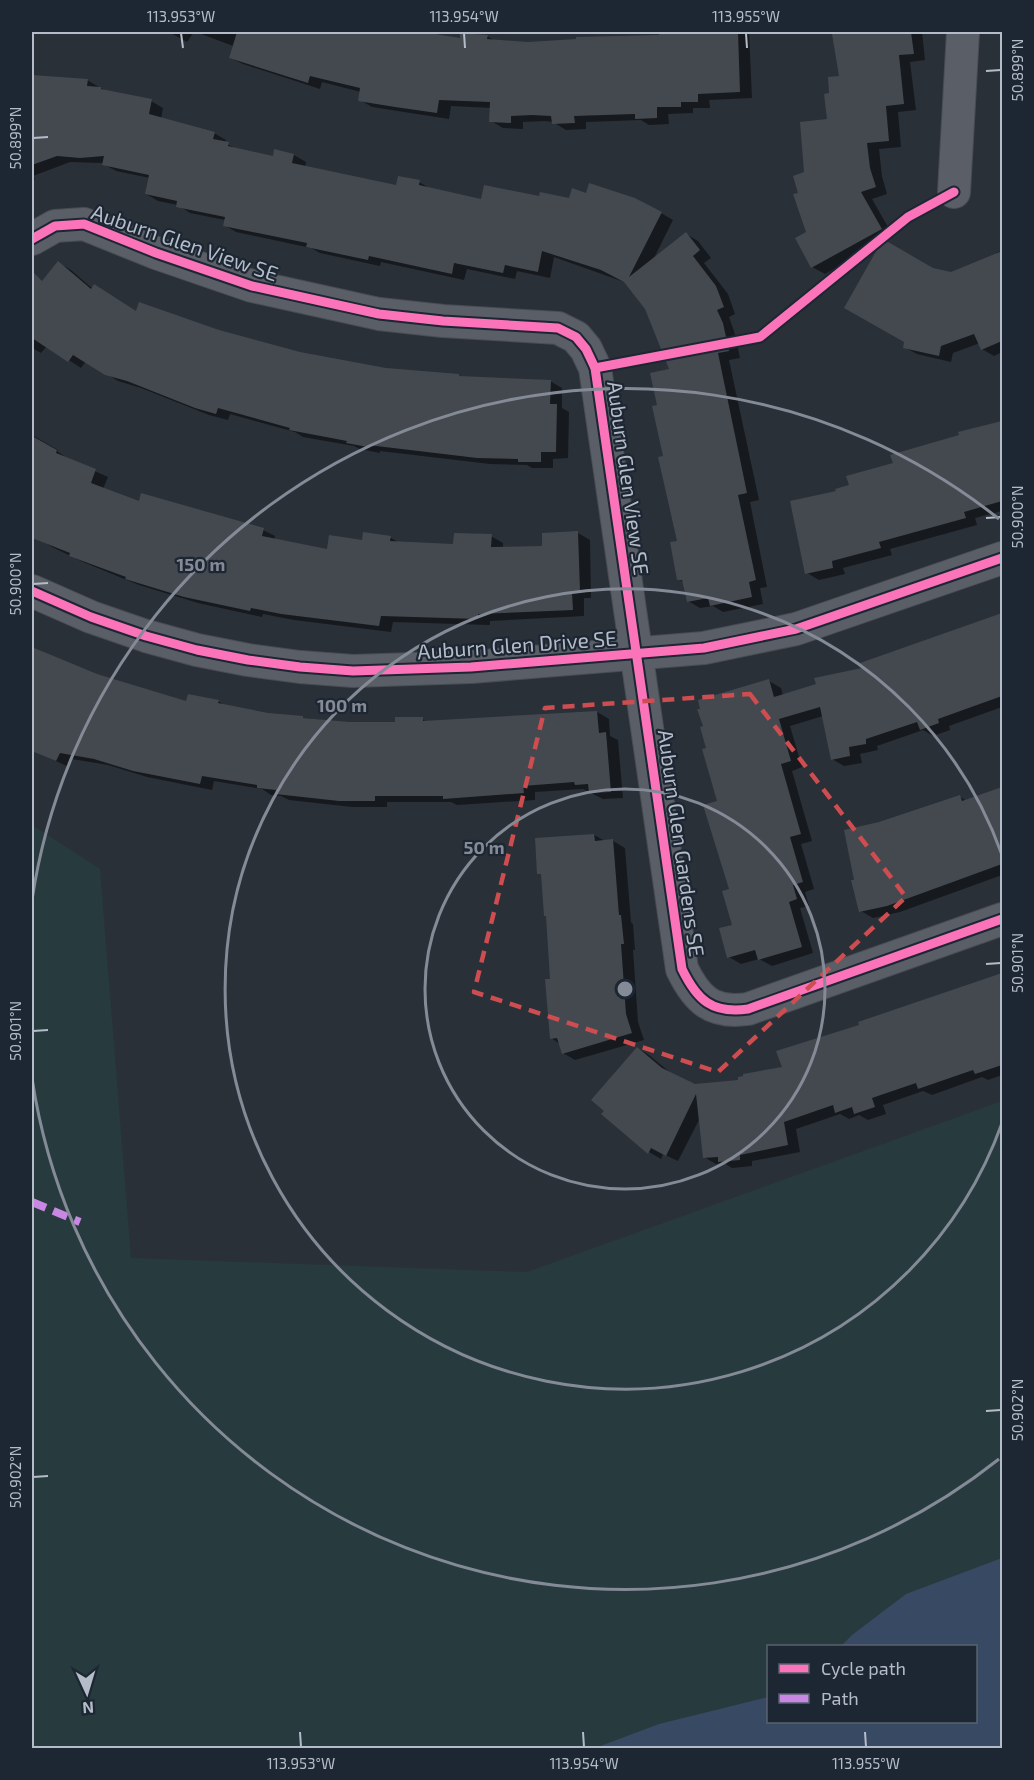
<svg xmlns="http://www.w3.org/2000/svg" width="1034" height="1780" viewBox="0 0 1034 1780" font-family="'Exo 2',sans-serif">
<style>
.green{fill:#273a3e;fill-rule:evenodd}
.water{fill:#384963}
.shadow{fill:#0007}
.building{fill:#444950}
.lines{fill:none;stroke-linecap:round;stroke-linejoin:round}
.minor-casing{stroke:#484c53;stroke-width:34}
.minor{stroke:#5a5e66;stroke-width:32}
.quiet{stroke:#c787e3;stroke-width:8;stroke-dasharray:15 8;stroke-linecap:butt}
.cycleway-casing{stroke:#1d2633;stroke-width:13}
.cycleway{stroke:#fb73b8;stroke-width:9}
.marked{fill:none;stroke:#ce4d50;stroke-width:4.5;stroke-dasharray:12 8;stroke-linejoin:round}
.ticks{fill:none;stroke:#b4bcc9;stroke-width:2}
.ring{fill:none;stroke:#848b96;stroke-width:3}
.labels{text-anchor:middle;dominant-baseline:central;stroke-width:4.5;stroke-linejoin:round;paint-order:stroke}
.street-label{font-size:21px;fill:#b4bcc9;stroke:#1d2633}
.centre{fill:#848b96;stroke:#1d2633;stroke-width:3}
.ring-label{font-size:18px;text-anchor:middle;font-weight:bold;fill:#848b96;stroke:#1d2633;stroke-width:4.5;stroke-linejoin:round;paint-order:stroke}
.neatline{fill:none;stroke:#b4bcc9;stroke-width:2}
.ticks-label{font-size:15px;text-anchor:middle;fill:#b4bcc9}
</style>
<rect width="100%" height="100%" fill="#2a3038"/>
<path class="green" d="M 32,825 L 100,869 L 131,1258 L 527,1272 L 1002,1101 L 1002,1748 L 32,1748 ZM 768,1646 L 976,1646 L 976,1722 L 768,1722 Z"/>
<polygon class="water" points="1002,1558 1002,1748 595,1748 659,1724 768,1697 768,1722 976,1722 976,1646 841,1646 852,1635 906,1594"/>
<g class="shadow">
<polygon points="169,32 194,32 187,42"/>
<polygon points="196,32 419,32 462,39 487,36 495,41 528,43 660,37 660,32 749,32 752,98 709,100 710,108 693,108 693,113 668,114 669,124 649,125 641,120 586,122 586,129 566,130 553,122 545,121 523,122 523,129 503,128 491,121 492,108 451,106 449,119 372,107 360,100 361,92 322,82 320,89 243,64 230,58 233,46"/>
<polygon points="833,32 922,32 925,60 910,62 916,110 898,112 901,147 879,149 882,176 887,194 872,199 893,236 825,274 812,267 800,194 806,173 829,120 831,94 841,77"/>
<polygon points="34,76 87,80 106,91 151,101 163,108 161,119 214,133 226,140 225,143 239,150 274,157 294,155 306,162 305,167 397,187 419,182 431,189 482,201 540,198 661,213 673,220 653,260 686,234 698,241 711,258 704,263 728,294 735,314 729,317 734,331 740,358 729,360 759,500 750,502 767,587 760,588 763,604 723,612 713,606 700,608 688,601 684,583 679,579 678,542 664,457 659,407 671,370 647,308 627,283 554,257 550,278 517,271 515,279 467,269 464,280 381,262 380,266 320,253 311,248 236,232 224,225 225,220 190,213 178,205 158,201 146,194 150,178 116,171 102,163 70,162 33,176 35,179 32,181 32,77"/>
<polygon points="1002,250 1002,352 994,356 982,349 980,343 953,353 951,362 917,354 904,347 933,269 951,273 996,256 995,254"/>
<polygon points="59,263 71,270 93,289 137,312 300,354 385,369 459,376 462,378 550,381 562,388 562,408 569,412 568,458 553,459 553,468 532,468 527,465 490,464 380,451 380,453 360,449 354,446 303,437 295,432 230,414 228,420 209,415 141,388 118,381 86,361 81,368 47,346 41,353 32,348 32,285 37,278 43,282"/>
<polygon points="1002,422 1002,511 975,518 977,525 890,549 892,555 843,568 845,574 819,580 807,573 837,492 895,464 961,436 960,433"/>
<polygon points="32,435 58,450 57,451 68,459 108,477 103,489 140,503 263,530 275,536 274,540 328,551 363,541 391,538 400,543 455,546 491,536 503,543 503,548 544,547 578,533 590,540 591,598 584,598 584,616 490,621 490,625 393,622 391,632 294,620 263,614 262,617 198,603 139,585 83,562 52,547 40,540 41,537 32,532"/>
<polygon points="1002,614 1002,707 949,726 950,730 933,736 923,730 877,746 878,750 860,754 862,763 844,766 832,759 823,716 790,726 802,767 792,771 812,841 801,844 814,889 805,892 809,906 800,908 813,953 772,966 759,959 741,964 729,957 734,926 731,890 719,802 708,749 769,681 781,688 783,696 864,669 862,664"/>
<polygon points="32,647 96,675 188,703 218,701 227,707 268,714 349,723 397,723 422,719 427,722 597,712 609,719 610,736 618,740 623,798 603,799 583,789 535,792 535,800 457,805 451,802 387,802 387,807 352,807 289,800 281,796 271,795 262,789 214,781 212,790 147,777 108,765 72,759 69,767 32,750"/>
<polygon points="1002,789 1002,875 900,912 873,918 861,911 856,881 880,823 960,797 967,801"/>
<polygon points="594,835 605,841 613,841 625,848 631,922 633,924 635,950 633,950 638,1022 644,1040 575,1060 563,1053 560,1044 551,1038 552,980 543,875 539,873"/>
<polygon points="1002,974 1002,1075 988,1080 982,1077 932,1095 923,1091 883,1105 886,1114 868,1120 859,1115 849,1119 840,1114 796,1129 800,1152 752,1161 752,1166 732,1168 724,1163 716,1164 704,1157 700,1118 678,1161 663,1154 661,1159 649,1152 603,1114 637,1048 649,1055 672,1074 695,1086 740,1081 784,1068 861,1026 860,1023"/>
</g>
<g class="building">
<polygon points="237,32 423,32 460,38 460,33 488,35 487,39 528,42 576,39 576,37 659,35 659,32 738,32 740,92 698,94 698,102 681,102 681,107 657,107 657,118 635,119 635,114 574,116 575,123 552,124 551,116 532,115 511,116 511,123 489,122 490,102 439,100 437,113 395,107 358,101 360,88 310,76 308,83 229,58"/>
<polygon points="856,32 911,32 914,54 899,55 904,104 886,106 889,141 867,143 870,168 876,187 861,192 882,229 811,268 795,238 806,232 793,194 798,193 793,176 804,172 800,122 827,119 824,94 829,93 828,77 839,76 832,34"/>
<polygon points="32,75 88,79 87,86 101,87 101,89 152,99 149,114 215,132 213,139 229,142 228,146 273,156 274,149 294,154 292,163 396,185 398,176 420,180 419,185 481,199 484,185 539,196 540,192 569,198 572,188 586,193 589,183 635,198 662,212 629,277 686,232 700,250 693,256 716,286 724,307 717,310 723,323 729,351 718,353 747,493 738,495 756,580 749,582 752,597 710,606 708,598 687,602 682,580 677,580 670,542 677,541 658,457 663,456 652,406 657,405 650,373 669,369 645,309 624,282 601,270 542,251 538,272 505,265 503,273 454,263 452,274 369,256 368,260 306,247 307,243 223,226 225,217 176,207 177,201 145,194 149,175 102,165 104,156 80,158 57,156 32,165"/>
<polygon points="883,239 933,268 951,272 1002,251 1002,341 981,350 974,334 941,346 939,356 903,348 904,342 844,308"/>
<polygon points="58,261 91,289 94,284 136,311 139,302 219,330 300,352 386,368 459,374 459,376 551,380 550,404 557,404 556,452 541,452 541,462 518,462 518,459 477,458 368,445 368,447 346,443 347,441 289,430 290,428 218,408 216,414 195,408 127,381 105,375 73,355 68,362 32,338 32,271 42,281"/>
<polygon points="1002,421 1002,501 964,512 966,518 879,542 881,548 832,561 833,568 805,574 790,501 836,491 835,489 849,485 846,476 893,463 890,455 959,435 958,432"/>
<polygon points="32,436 57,450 56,453 96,469 91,483 139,501 141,493 264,528 262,536 327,549 329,535 362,540 363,532 391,536 390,541 453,544 454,533 492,534 491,547 542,546 542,533 578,531 580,591 572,592 573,610 478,614 478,619 381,616 379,626 281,614 251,608 250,611 184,597 125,579 126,577 69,556 70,553 32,538"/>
<polygon points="1002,613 1002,696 938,719 939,723 920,730 917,722 866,739 866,744 849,747 850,756 831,760 820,707 779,719 791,761 781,764 801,834 790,837 803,882 793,885 797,899 789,902 802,947 758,960 755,950 727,958 719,928 732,925 722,891 729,889 703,805 717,801 702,749 706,748 700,727 703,726 697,709 700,709 698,700 769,679 774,697 816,684 814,678 862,668 860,663"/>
<polygon points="32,647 97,674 186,701 188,694 219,700 218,703 268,713 303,716 303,718 349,722 395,722 395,717 423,717 423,721 597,711 599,733 606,732 611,792 589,793 588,784 575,785 574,782 523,786 524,793 443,799 443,796 375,796 375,801 339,801 275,794 276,790 257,788 257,785 202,776 200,784 133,771 94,759 60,753 56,761 32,751"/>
<polygon points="1002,787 1002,864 887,906 859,912 851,880 854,880 844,830 879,822 960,795 962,801"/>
<polygon points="594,834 595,841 613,839 619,915 621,915 624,944 621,944 626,1014 632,1033 562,1054 557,1038 550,1039 545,979 550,979 546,916 544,916 541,874 537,874 535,838"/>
<polygon points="1002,973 1002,1065 975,1074 973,1070 918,1089 916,1083 872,1098 875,1107 854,1114 852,1107 835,1113 833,1105 784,1122 788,1145 740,1155 740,1160 718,1162 718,1157 703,1158 696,1094 666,1156 651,1148 648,1154 601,1114 604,1111 591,1100 637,1047 662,1068 695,1084 738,1080 738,1077 743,1076 743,1074 782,1067 776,1051 859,1025 858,1022"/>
</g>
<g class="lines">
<defs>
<g id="minor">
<polyline points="954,192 963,32"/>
<path d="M 32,239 L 55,226 L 84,224 L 156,253 L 252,286 L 379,314 L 443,321 L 558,328 L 576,337 L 586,349 L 595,368 L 682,969 C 697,1000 712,1014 748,1009 L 1002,919"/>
<polyline points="32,591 91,617 146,636 197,650 248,660 300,667 353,671 471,667 704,648 796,629 1002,558"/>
</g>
</defs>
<use href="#minor" class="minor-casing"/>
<use href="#minor" class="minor"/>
<polyline class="quiet" points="32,1202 80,1222"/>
<defs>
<g id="cycleway">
<path d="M 32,239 L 55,226 L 84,224 L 156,253 L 252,286 L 379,314 L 443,321 L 558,328 L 576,337 L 586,349 L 595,368 L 682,969 C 697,1000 712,1014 748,1009 L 1002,919"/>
<polyline points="595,368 760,337 908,217 954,192"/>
<polyline points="32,591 91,617 146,636 197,650 248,660 300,667 353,671 471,667 704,648 796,629 1002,558"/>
</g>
</defs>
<use href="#cycleway" class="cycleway-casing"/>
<use href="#cycleway" class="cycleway"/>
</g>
<path class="marked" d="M 750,694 L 906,897 L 718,1072 L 474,992 L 545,708 Z"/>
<path class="ticks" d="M 181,33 L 183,48M 464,33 L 465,48M 746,33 L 747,48M 986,71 L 1001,70M 33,138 L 48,137M 986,518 L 1001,517M 33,584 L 48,583M 986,964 L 1001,963M 33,1031 L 48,1030M 986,1411 L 1001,1410M 33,1477 L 48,1476M 300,1732 L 301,1747M 583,1732 L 584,1747M 865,1732 L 866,1747"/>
<g class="ring">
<circle cx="625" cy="989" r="200"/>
<path d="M1002 1123A400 400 0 1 1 1002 855"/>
<path d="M999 1459A600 600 0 0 1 32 1078M32 900A600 600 0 0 1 999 519"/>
</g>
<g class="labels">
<g class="street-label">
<text transform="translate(185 242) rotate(19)">Auburn Glen View SE</text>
<text transform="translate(629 478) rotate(82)">Auburn Glen View SE</text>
<text transform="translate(517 644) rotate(-4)">Auburn Glen Drive SE</text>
<text transform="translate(682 843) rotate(82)">Auburn Glen Gardens SE</text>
</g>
</g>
<circle cx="625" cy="989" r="9" class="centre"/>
<g class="ring-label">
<text x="201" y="571">150 m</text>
<text x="342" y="712">100 m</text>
<text x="484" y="854">50 m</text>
</g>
<rect width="1034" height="1780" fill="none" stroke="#1d2633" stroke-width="66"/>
<rect x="767" y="1645" width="210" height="78" fill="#1d2633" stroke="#59626f" stroke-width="1.5"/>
<rect x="779" y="1664" width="30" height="9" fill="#fb73b8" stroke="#59626f" stroke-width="1.5"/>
<text x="821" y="1675" font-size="18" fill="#b4bcc9">Cycle path</text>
<rect x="779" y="1694" width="30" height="9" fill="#c787e3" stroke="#59626f" stroke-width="1.5"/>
<text x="821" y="1705" font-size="18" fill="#b4bcc9">Path</text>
<g transform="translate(87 1693) rotate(176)" stroke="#1d2633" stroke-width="4.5" paint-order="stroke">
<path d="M0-4.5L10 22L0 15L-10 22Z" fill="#b4bcc9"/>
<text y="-9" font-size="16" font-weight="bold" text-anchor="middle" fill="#b4bcc9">N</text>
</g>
<rect x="33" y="33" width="968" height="1714" class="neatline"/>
<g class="ticks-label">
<text x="181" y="22">113.953°W</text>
<text x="464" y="22">113.954°W</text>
<text x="746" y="22">113.955°W</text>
<text transform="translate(1018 70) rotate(-90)" y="5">50.899°N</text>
<text transform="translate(16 138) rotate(-90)" y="5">50.899°N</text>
<text transform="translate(1018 517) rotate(-90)" y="5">50.900°N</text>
<text transform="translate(16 584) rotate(-90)" y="5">50.900°N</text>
<text transform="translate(1018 963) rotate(-90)" y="5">50.901°N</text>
<text transform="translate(16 1031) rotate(-90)" y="5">50.901°N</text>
<text transform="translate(1018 1410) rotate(-90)" y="5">50.902°N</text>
<text transform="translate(16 1477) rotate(-90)" y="5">50.902°N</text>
<text x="301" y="1769">113.953°W</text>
<text x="584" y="1769">113.954°W</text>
<text x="866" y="1769">113.955°W</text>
</g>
</svg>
